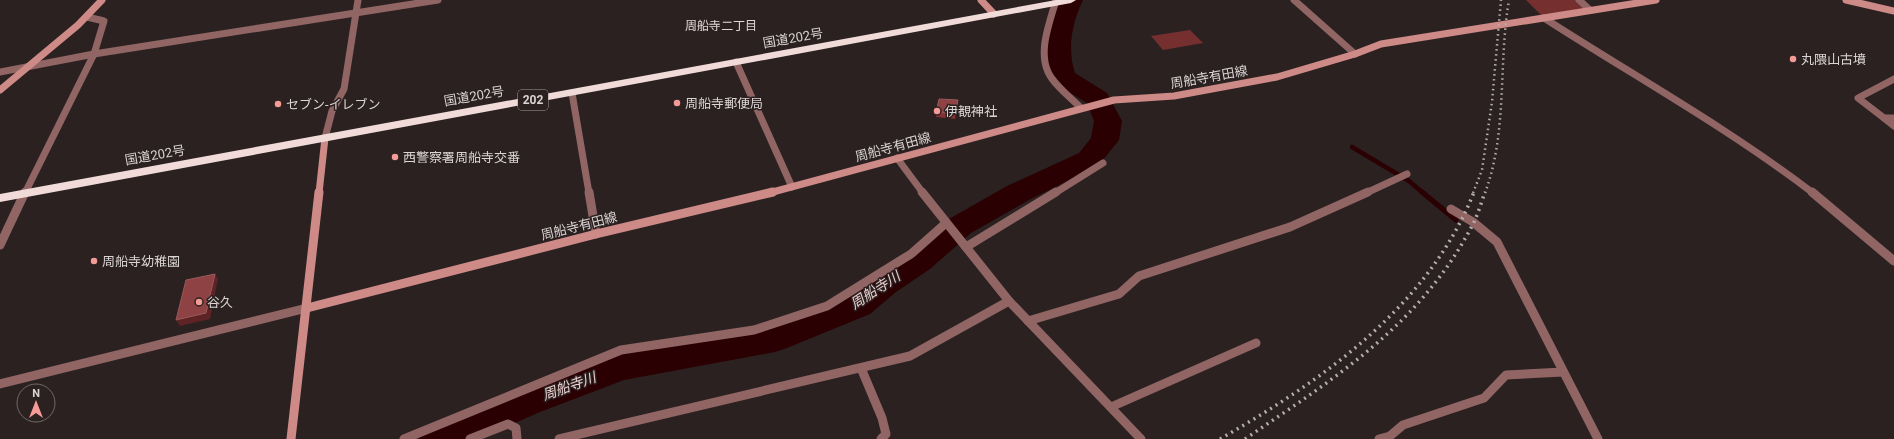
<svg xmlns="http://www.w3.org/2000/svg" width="1894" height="439" viewBox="0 0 1894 439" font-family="Roboto,'Noto Sans JP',sans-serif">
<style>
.green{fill:#752f2e}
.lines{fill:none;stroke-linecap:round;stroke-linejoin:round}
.stream-far1{stroke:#2b0003;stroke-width:4.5}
.stream{stroke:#2b0003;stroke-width:5.5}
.river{fill:#2b0003;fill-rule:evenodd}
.street-far1{stroke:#906563;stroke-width:7}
.street{stroke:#906563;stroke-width:9}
.secondary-far1{stroke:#ce8a86;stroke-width:7}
.secondary{stroke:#ce8a86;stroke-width:9}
.highway{fill:#f1dbd9;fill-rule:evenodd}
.rail-far1{stroke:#b5aeae;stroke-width:2.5;stroke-dasharray:1.5 3.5;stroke-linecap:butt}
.rail{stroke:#b5aeae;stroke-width:3.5;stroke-dasharray:2 4.5;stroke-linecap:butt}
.wall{fill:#853033}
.shaded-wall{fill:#5d2325}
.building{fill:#8e4244;stroke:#9a595b}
.poi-dot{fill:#f59b97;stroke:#2b2121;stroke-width:1.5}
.labels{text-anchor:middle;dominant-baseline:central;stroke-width:3;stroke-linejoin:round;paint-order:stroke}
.far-neighbourhood-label{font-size:12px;fill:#e3d6d5;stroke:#2b2121}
.shield{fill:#2b2121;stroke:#a69e9e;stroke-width:1}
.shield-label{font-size:12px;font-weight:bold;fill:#dbd4d4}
.street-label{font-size:13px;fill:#dbd4d4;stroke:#2b2121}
.poi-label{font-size:13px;fill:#dbd4d4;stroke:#2b2121;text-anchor:start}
.water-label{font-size:14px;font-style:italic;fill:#edd2d0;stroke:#2b2121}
</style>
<rect width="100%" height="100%" fill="#2b2121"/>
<g class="green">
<polygon points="1526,0 1579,0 1590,10 1544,18"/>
<polygon points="1190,30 1203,43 1163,50 1151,36"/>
</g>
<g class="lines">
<polyline class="stream-far1" points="1352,147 1409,181 1423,193"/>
<polyline class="stream" points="1422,192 1456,220"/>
<path class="river" d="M 1059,0 L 1083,0 C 1072,23 1067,48 1075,73 L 1107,93 L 1122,121 L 1119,140 L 1099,165 L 1029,200 L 971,233 L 930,269 L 896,292 L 870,314 L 787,348 L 775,352 L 624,380 L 540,412 L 478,439 L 419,439 L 424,428 L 514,392 L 607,357 L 620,353 L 770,327 L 846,296 L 872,276 L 908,253 L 949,219 L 1007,186 L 1079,153 L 1091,138 L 1094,121 L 1087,103 L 1054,83 L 1050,77 L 1046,60 L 1047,34 Z"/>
<g class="street-far1">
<path d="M 1056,0 C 1050,22 1038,50 1048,72 C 1054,85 1071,98 1081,108"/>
<polyline points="1294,0 1355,54"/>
<polyline points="1579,0 1590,10"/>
<path d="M 1544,18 C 1634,76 1728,128 1813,193"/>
<polyline points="736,62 792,187"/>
<polyline points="0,72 94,54 438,0"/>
<polyline points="1894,79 1858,98 1884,118 1894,118"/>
<polyline points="572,93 589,193"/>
<polyline points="1884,118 1894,126"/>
<polyline points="325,138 332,111 344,89 358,0"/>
<polyline points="897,158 923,193"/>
<polyline points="25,193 94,54 104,21 87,17"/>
<polyline points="1055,193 1103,163"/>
<polyline points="1366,193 1407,174"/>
</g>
<g class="street">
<polyline points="589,192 596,234"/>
<polyline points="922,192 1009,301 1141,439"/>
<polyline points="1812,192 1894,261"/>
<polyline points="1451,209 1473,222 1497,242 1598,439"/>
<polyline points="0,245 25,192"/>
<polyline points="966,247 1056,192"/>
<polyline points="1028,321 1119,294 1139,276 1290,227 1368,192"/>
<polyline points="861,368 882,418 886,434 881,439"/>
<polyline points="0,384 307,308"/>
<polyline points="1111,407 1256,343"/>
<polyline points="404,439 621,350 754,330 827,306 911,254 946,223"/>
<polyline points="470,439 508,424 516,428 517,439"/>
<polyline points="559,439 910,356 1009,301"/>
<polyline points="1379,439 1390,436 1403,425 1484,398 1506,375 1563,372"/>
</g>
<g class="secondary-far1">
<polyline points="981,0 994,14"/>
<polyline points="1846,0 1894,11"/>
<polyline points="0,90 78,25 102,0"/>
<polyline points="319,193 325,138"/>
<polyline points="769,193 1114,100 1174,96 1277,77 1355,54 1381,44 1656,0"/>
</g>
<g class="secondary">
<polyline points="307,308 596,234 773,192"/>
<polyline points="291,439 319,192"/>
</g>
<polygon class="highway" points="1056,0 1076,0 1071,3 0,202 0,194"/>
<g class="rail-far1">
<polyline points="1473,193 1482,170 1492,102 1501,0"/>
<path d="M 1485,193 C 1508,131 1498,64 1509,0"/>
</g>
<g class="rail">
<path d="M 1220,439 C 1323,380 1429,306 1474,192"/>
<path d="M 1245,439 C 1335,378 1420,325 1472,226 C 1478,215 1481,203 1485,192"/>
</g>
</g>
<polygon class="wall" points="958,105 955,119 936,117 936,112"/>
<g class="shaded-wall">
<polygon points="958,100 958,105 955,119 955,114"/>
<polygon points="215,274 218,279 210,319 180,326 176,320"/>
</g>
<g class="building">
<polygon points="939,99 958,100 955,114 936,112"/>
<polygon points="215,274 206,313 176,320 186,280"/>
</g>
<g class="poi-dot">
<circle cx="1793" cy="59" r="4"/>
<circle cx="677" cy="103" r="4"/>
<circle cx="278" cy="104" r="4"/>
<circle cx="937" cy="111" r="4"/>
<circle cx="395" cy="157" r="4"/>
<circle cx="94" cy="261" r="4"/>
<circle cx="199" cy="302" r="4"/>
</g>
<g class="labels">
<g class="far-neighbourhood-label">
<text x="721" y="26">周船寺二丁目</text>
</g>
<rect class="shield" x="518" y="90" width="30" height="20" rx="3"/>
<g class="shield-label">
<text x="533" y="100">202</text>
</g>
<g class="street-label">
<text transform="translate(793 38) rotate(-10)">国道202号</text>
<text transform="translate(1209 77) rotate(-10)">周船寺有田線</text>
<text transform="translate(474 96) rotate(-10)">国道202号</text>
<text transform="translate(893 147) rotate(-15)">周船寺有田線</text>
<text transform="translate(155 155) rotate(-10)">国道202号</text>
<text transform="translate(579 226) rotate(-14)">周船寺有田線</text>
</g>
<g class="poi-label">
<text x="1801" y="59">丸隈山古墳</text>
<text x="685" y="103">周船寺郵便局</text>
<text x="286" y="104">セブン-イレブン</text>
<text x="945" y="111">伊覩神社</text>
<text x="403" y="157">西警察署周船寺交番</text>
<text x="102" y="261">周船寺幼稚園</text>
<text x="207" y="302">谷久</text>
</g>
<g class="water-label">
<text transform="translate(875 290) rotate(-33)">周船寺川</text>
<text transform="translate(569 386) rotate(-20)">周船寺川</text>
</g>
</g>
<g transform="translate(36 403)"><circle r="19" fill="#2b2121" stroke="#716969"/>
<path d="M0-3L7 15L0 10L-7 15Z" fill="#f59b97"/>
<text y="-6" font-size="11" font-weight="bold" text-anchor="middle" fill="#dbd4d4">N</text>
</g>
</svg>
